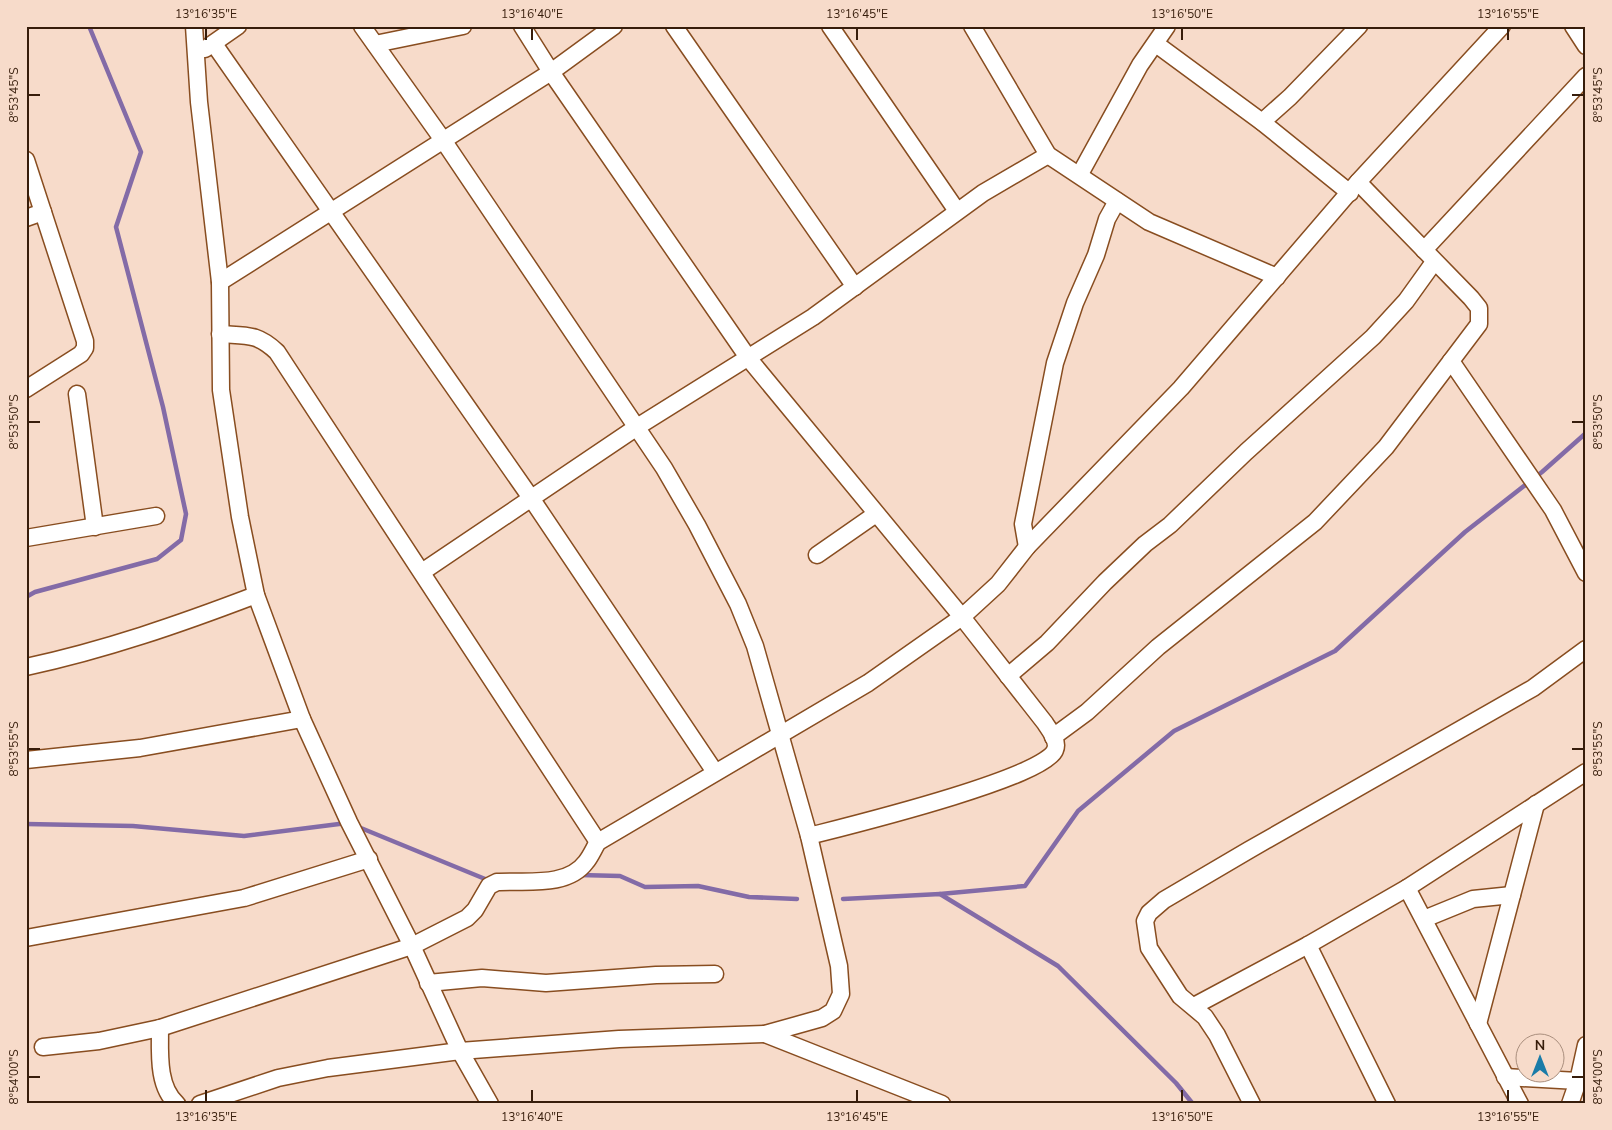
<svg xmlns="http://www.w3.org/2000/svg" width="1612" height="1130" viewBox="0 0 1612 1130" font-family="'Nunito Sans',sans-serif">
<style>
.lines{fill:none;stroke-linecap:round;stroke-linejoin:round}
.stream{stroke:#836ba7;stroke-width:4.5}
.minor-casing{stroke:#884d20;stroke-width:19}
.minor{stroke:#fff;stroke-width:16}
.ticks{fill:none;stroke:#371d0b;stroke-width:2}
.neatline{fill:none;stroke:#371d0b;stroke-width:2}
.ticks-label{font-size:12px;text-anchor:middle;fill:#371d0b}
</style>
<rect width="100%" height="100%" fill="#f7dbca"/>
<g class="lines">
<g class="stream">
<polyline points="26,597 35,592 157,559 181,540 186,514 163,407 116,227 141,152 89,26"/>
<polyline points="26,824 133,826 244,836 347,823"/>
<polyline points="356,826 490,881"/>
<polyline points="580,875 620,876 645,887 698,886 749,897 797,899"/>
<polyline points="940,894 1025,886 1078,811 1174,731 1335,651 1465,532 1542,472 1586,433"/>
<polyline points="843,899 940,894 1058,966 1176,1083 1193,1104"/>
</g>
<defs>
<g id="minor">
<polyline points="194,26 199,102 220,282 221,390 240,517 256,595 302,719 349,822 412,946 460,1051 490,1104"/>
<path d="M 522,26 L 551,72 L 749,359 L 962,617 L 1045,723 C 1050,731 1059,741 1055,750 C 1045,778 844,827 809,836"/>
<polyline points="674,26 855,287"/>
<polyline points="830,26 957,211"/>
<polyline points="972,26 1048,155 1149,222 1277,277"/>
<polyline points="1573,26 1586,46"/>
<polyline points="214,44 531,498 715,772"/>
<polyline points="375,44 463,26"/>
<polyline points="1156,44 1262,122 1350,193"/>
<polyline points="205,49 238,26"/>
<polyline points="1262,122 1290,97 1359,26"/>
<polyline points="26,160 85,341 85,348 81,354 26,389"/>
<polyline points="1080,174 1140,65 1167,26"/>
<polyline points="26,218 43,212"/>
<polyline points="1424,250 1586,76"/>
<polyline points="220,282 551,72 614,26"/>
<path d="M 220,334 C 247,336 257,333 277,352 L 598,842"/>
<polyline points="1451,361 1553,510 1586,573"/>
<polyline points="77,394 95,527"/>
<polyline points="26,538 156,516"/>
<polyline points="1027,547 1023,524 1055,363 1075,303 1096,255 1107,219 1117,201"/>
<polyline points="817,555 876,514"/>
<polyline points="422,572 637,427 813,317 983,193 1048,155"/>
<path d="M 26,667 C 105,650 180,624 256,595"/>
<polyline points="1008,676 1047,643 1105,582 1145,544 1170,525 1246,452 1373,337 1406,301 1434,262"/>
<polyline points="1053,737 1087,712 1158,647 1315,522 1386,447 1479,324 1479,308 1471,298 1358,182"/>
<polyline points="26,760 140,748 302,719"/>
<polyline points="1407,888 1520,1104"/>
<polyline points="1424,919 1473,899 1512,895"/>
<polyline points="26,938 244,898 369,859"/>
<polyline points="1308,945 1387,1104"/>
<polyline points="428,983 482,978 546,983 656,975 715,974"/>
<polyline points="1194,1006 1308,945 1407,888 1586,772"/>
<polyline points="1478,1024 1536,804"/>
<path d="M 160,1028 C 160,1052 157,1087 177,1104"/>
<polyline points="765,1034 942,1104"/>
<path d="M 43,1047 L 99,1041 L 160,1028 L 412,946 L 467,918 L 475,910 L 489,886 L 497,882 C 525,880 567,888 586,862 C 591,856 594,848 598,842 L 868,683 L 962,617 L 998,584 L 1027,547 L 1181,388 L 1358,182 L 1502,26"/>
<polyline points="1505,1077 1578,1081"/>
<polyline points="200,1104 278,1078 328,1068 460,1051 619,1039 765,1034 822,1018 833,1011 841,994 839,966 809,836 755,646 738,604 697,525 664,468 443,140 362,26"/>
<polyline points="1252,1104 1217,1035 1205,1017 1180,996 1149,948 1145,921 1149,913 1164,900 1249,850 1533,688 1586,649"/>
<polyline points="1570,1104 1578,1081 1586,1045"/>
</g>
</defs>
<use href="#minor" class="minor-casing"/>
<use href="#minor" class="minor"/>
</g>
<path class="ticks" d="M 206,28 L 206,40M 532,28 L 532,40M 857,28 L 857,40M 1182,28 L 1182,40M 1508,28 L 1508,40M 28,95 L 40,95M 1572,95 L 1584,95M 28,422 L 40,422M 1572,422 L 1584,422M 28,749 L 40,749M 1572,749 L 1584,749M 28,1077 L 40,1077M 1572,1077 L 1584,1077M 206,1090 L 206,1102M 532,1090 L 532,1102M 857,1090 L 857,1102M 1182,1090 L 1182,1102M 1508,1090 L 1508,1102"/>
<rect width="1612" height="1130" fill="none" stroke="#f7dbca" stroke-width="55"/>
<g transform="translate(1540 1058)"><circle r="24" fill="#f7dbca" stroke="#aa8f7e"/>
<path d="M0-4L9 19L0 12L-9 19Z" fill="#1b7ca8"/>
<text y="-8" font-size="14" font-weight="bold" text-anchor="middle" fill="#371d0b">N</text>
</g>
<rect x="28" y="28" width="1556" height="1074" class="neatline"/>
<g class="ticks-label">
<text x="206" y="18">13°16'35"E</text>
<text x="532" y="18">13°16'40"E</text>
<text x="857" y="18">13°16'45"E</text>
<text x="1182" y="18">13°16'50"E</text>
<text x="1508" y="18">13°16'55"E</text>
<text transform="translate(14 95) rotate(-90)" y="4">8°53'45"S</text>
<text transform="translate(1598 95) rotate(-90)" y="4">8°53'45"S</text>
<text transform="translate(14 422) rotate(-90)" y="4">8°53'50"S</text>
<text transform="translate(1598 422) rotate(-90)" y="4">8°53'50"S</text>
<text transform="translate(14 749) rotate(-90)" y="4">8°53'55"S</text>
<text transform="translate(1598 749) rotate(-90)" y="4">8°53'55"S</text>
<text transform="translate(14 1077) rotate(-90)" y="4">8°54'00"S</text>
<text transform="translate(1598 1077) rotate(-90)" y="4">8°54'00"S</text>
<text x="206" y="1121">13°16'35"E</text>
<text x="532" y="1121">13°16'40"E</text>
<text x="857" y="1121">13°16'45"E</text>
<text x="1182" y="1121">13°16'50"E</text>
<text x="1508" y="1121">13°16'55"E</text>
</g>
</svg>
